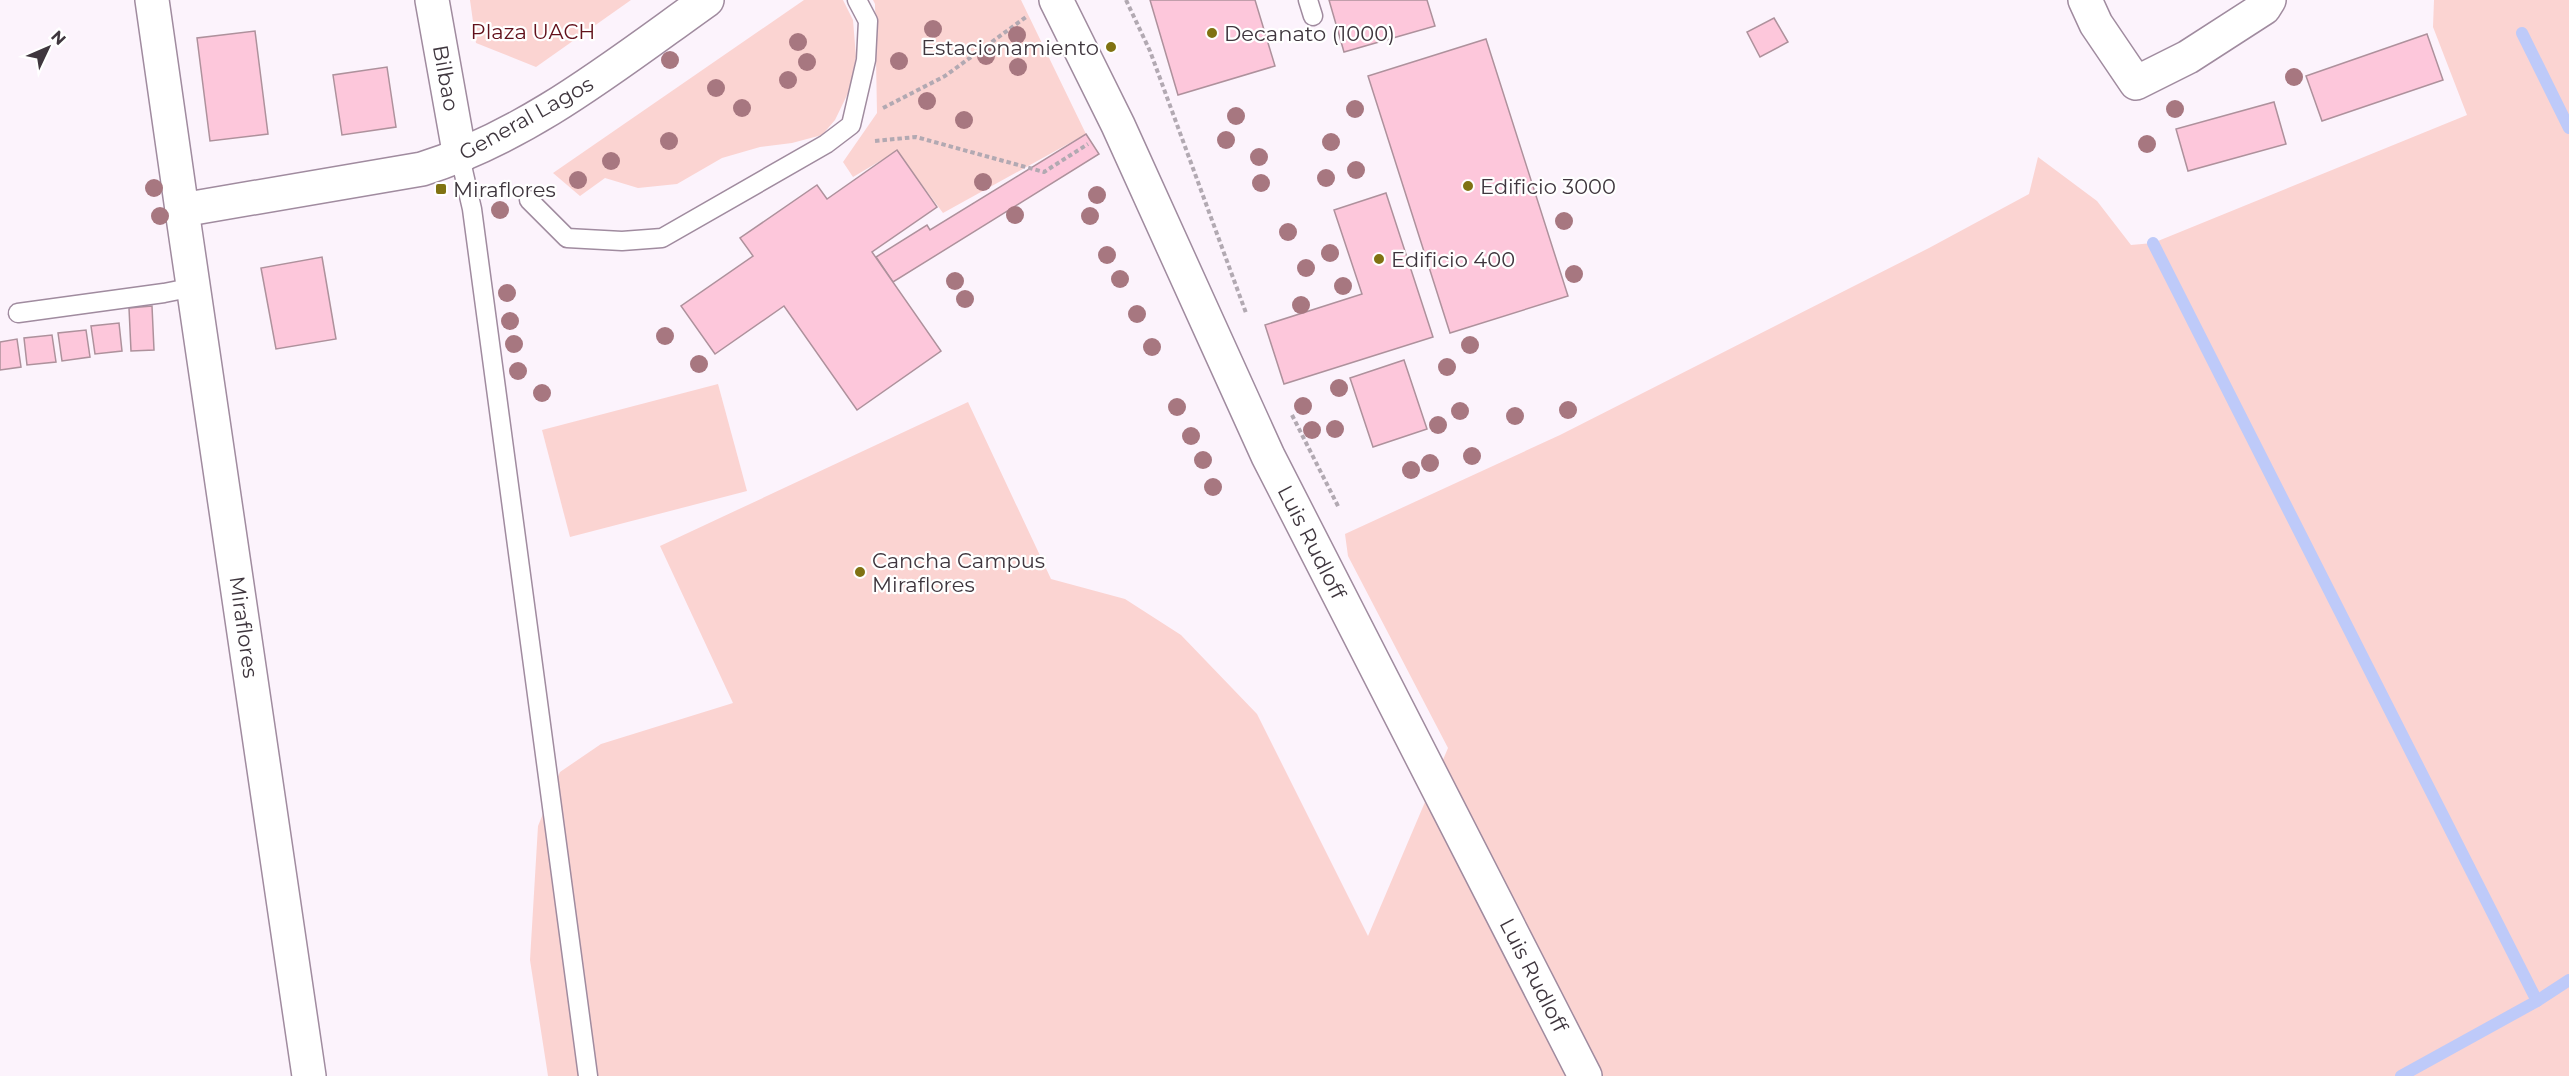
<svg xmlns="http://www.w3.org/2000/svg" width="2569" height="1076" viewBox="0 0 2569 1076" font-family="Montserrat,sans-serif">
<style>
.green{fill:#fbd4d2}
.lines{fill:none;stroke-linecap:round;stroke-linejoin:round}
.stream{stroke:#becaf9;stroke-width:12}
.building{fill:#fdc7db;stroke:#ae919c;stroke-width:1.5}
.service-casing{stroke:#a08b9f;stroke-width:21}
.minor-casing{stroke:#a08b9f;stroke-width:36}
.secondary-casing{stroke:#a08b9f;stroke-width:36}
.path{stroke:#b2a9b2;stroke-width:4;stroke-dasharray:4.5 3;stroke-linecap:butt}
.service{stroke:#fff;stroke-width:18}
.minor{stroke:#fff;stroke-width:33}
.secondary{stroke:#fff;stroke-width:33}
.tree{fill:#a77780}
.poi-dot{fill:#807212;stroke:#fff;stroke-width:2}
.labels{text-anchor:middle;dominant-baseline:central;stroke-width:4.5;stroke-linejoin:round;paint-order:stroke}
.park-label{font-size:21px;fill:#62111b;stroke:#fff}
.poi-label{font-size:21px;fill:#3f363e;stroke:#fff;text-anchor:start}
.street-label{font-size:21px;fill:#3f363e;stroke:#fff}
</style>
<rect width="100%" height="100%" fill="#fcf3fc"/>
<g class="green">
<polygon points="470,0 631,0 536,67 476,43"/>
<polygon points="804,0 843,0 853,20 856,57 850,89 835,120 822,135 792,143 760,147 722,158 677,184 638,188 605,178 580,196 553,173"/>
<polygon points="873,0 1021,0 1086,134 943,213 897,151 853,177 843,162 877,113 875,4"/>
<polygon points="2434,0 2569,0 2569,1076 548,1076 530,960 538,826 560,772 601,744 733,703 660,546 968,402 1051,579 1125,599 1181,635 1257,714 1368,936 1448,748 1348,556 1345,534 1560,435 1929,248 2029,194 2038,157 2097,201 2131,245 2153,243 2467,115 2433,27"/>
<polygon points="718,384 747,491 570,537 542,430"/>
</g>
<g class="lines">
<g class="stream">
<polyline points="2522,33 2569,128"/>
<polyline points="2153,243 2537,1001"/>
<polyline points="2401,1076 2537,1001 2569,980"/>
</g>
</g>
<g class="building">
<polygon points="1150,0 1255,0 1275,66 1178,95"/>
<polygon points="1329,0 1427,0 1435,26 1344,52"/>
<polygon points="1774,18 1788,42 1760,57 1747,32"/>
<polygon points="255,31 268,134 210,141 197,38"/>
<polygon points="2427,34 2443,80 2322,121 2306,76"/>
<polygon points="1486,39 1568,296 1450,333 1368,76"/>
<polygon points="387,67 396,127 342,135 333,75"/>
<polygon points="2274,102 2286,144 2188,171 2176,129"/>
<polygon points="1086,134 1099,154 893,282 876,257 927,225 930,230"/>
<polygon points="897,150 937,207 872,252 941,351 857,410 784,306 715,354 681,306 753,256 740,238 817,185 827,199"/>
<polygon points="1386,193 1433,337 1284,384 1265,325 1362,294 1334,210"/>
<polygon points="322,257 336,339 276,349 261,268"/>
<polygon points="152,306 154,350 131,351 129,308"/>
<polygon points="119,323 122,351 95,354 91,326"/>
<polygon points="86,330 90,357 62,361 58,333"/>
<polygon points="52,335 56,362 27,365 24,338"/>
<polygon points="17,339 21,367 0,370 0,342"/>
<polygon points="1404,360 1427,429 1373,447 1350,378"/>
</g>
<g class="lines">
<defs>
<g id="service">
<polyline points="1308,0 1313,16"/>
<polyline points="460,157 472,209 588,1076"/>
<polyline points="529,200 567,238 622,241 662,238 826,144 851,125 866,60 868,21 857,0"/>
<polyline points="18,313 164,293 194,287"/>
</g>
<g id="minor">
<polyline points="1056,0 1118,125 1268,456 1585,1076"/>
<polyline points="2085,0 2096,24 2136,83 2188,57 2264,8 2269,0"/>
<polyline points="182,210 309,1076"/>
</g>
<g id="secondary">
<path d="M 152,0 L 182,210 L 422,169 C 528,136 617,64 707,0"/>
<polyline points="432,0 460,157"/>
</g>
</defs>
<use href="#service" class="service-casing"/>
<use href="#minor" class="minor-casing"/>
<use href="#secondary" class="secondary-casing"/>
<g class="path">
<polyline points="1126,0 1150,51 1246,313"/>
<polyline points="883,108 945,76 1026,17"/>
<polyline points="875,141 916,137 1044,172 1088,144"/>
<polyline points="1292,415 1339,508"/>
</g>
<use href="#service" class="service"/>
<use href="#minor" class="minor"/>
<use href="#secondary" class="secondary"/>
</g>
<g class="tree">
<circle cx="933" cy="29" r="9"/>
<circle cx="1017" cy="35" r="9"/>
<circle cx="798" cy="42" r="9"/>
<circle cx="986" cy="56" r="9"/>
<circle cx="670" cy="60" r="9"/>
<circle cx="899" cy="61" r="9"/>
<circle cx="807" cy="62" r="9"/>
<circle cx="1018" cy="67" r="9"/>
<circle cx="2294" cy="77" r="9"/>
<circle cx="788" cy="80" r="9"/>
<circle cx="716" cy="88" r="9"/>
<circle cx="927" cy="101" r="9"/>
<circle cx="742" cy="108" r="9"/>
<circle cx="1355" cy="109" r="9"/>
<circle cx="2175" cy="109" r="9"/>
<circle cx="1236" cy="116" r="9"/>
<circle cx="964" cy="120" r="9"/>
<circle cx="1226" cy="140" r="9"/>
<circle cx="669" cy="141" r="9"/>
<circle cx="1331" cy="142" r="9"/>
<circle cx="2147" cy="144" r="9"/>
<circle cx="1259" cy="157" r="9"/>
<circle cx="611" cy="161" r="9"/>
<circle cx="1356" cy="170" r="9"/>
<circle cx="1326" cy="178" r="9"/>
<circle cx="578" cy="180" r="9"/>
<circle cx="983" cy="182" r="9"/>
<circle cx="1261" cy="183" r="9"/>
<circle cx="154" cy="188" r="9"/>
<circle cx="1097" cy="195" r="9"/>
<circle cx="500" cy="210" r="9"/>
<circle cx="1015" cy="215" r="9"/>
<circle cx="160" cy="216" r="9"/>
<circle cx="1090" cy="216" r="9"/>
<circle cx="1564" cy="221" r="9"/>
<circle cx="1288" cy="232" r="9"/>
<circle cx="1330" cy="253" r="9"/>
<circle cx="1107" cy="255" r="9"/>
<circle cx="1306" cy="268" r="9"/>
<circle cx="1574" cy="274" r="9"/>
<circle cx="1120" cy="279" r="9"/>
<circle cx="955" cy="281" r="9"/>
<circle cx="1343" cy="286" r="9"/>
<circle cx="507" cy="293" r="9"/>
<circle cx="965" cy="299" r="9"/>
<circle cx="1301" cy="305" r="9"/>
<circle cx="1137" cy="314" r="9"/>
<circle cx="510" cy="321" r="9"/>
<circle cx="665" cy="336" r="9"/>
<circle cx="514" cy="344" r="9"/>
<circle cx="1470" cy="345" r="9"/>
<circle cx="1152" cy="347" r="9"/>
<circle cx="699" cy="364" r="9"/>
<circle cx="1447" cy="367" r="9"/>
<circle cx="518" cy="371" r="9"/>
<circle cx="1339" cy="388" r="9"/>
<circle cx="542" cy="393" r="9"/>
<circle cx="1303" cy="406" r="9"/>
<circle cx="1177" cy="407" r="9"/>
<circle cx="1568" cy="410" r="9"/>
<circle cx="1460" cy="411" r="9"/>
<circle cx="1515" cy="416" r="9"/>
<circle cx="1438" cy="425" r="9"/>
<circle cx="1335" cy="429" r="9"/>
<circle cx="1312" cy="430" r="9"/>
<circle cx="1191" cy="436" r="9"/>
<circle cx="1472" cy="456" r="9"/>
<circle cx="1203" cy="460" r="9"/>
<circle cx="1430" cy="463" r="9"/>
<circle cx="1411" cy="470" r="9"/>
<circle cx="1213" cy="487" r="9"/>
</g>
<g class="poi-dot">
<circle cx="1212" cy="33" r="6"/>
<circle cx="1111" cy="47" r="6"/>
<circle cx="1468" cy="186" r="6"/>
<rect x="435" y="183" width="12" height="12" rx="3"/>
<circle cx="1379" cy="259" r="6"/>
<circle cx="860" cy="572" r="6"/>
</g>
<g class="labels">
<g class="park-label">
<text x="533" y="31">Plaza UACH</text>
</g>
<g class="poi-label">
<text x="1224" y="33">Decanato (1000)</text>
<text x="1099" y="47" text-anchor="end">Estacionamiento</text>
<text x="1480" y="186">Edificio 3000</text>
<text x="453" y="189">Miraflores</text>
<text x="1391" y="259">Edificio 400</text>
<text x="872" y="560">Cancha Campus<tspan x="872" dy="24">Miraflores</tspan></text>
</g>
<g class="street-label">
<text transform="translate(446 78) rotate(80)">Bilbao</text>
<text transform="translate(526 118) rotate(-29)">General Lagos</text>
<text transform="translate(1312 542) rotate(63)">Luis Rudloff</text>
<text transform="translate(244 627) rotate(82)">Miraflores</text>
<text transform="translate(1534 975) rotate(63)">Luis Rudloff</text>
</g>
</g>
<g transform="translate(48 48) rotate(46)" stroke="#ffffff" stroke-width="4.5" paint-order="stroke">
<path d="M0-4.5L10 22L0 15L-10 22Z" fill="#3f363e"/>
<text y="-9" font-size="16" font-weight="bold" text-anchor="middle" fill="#3f363e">N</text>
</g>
</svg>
